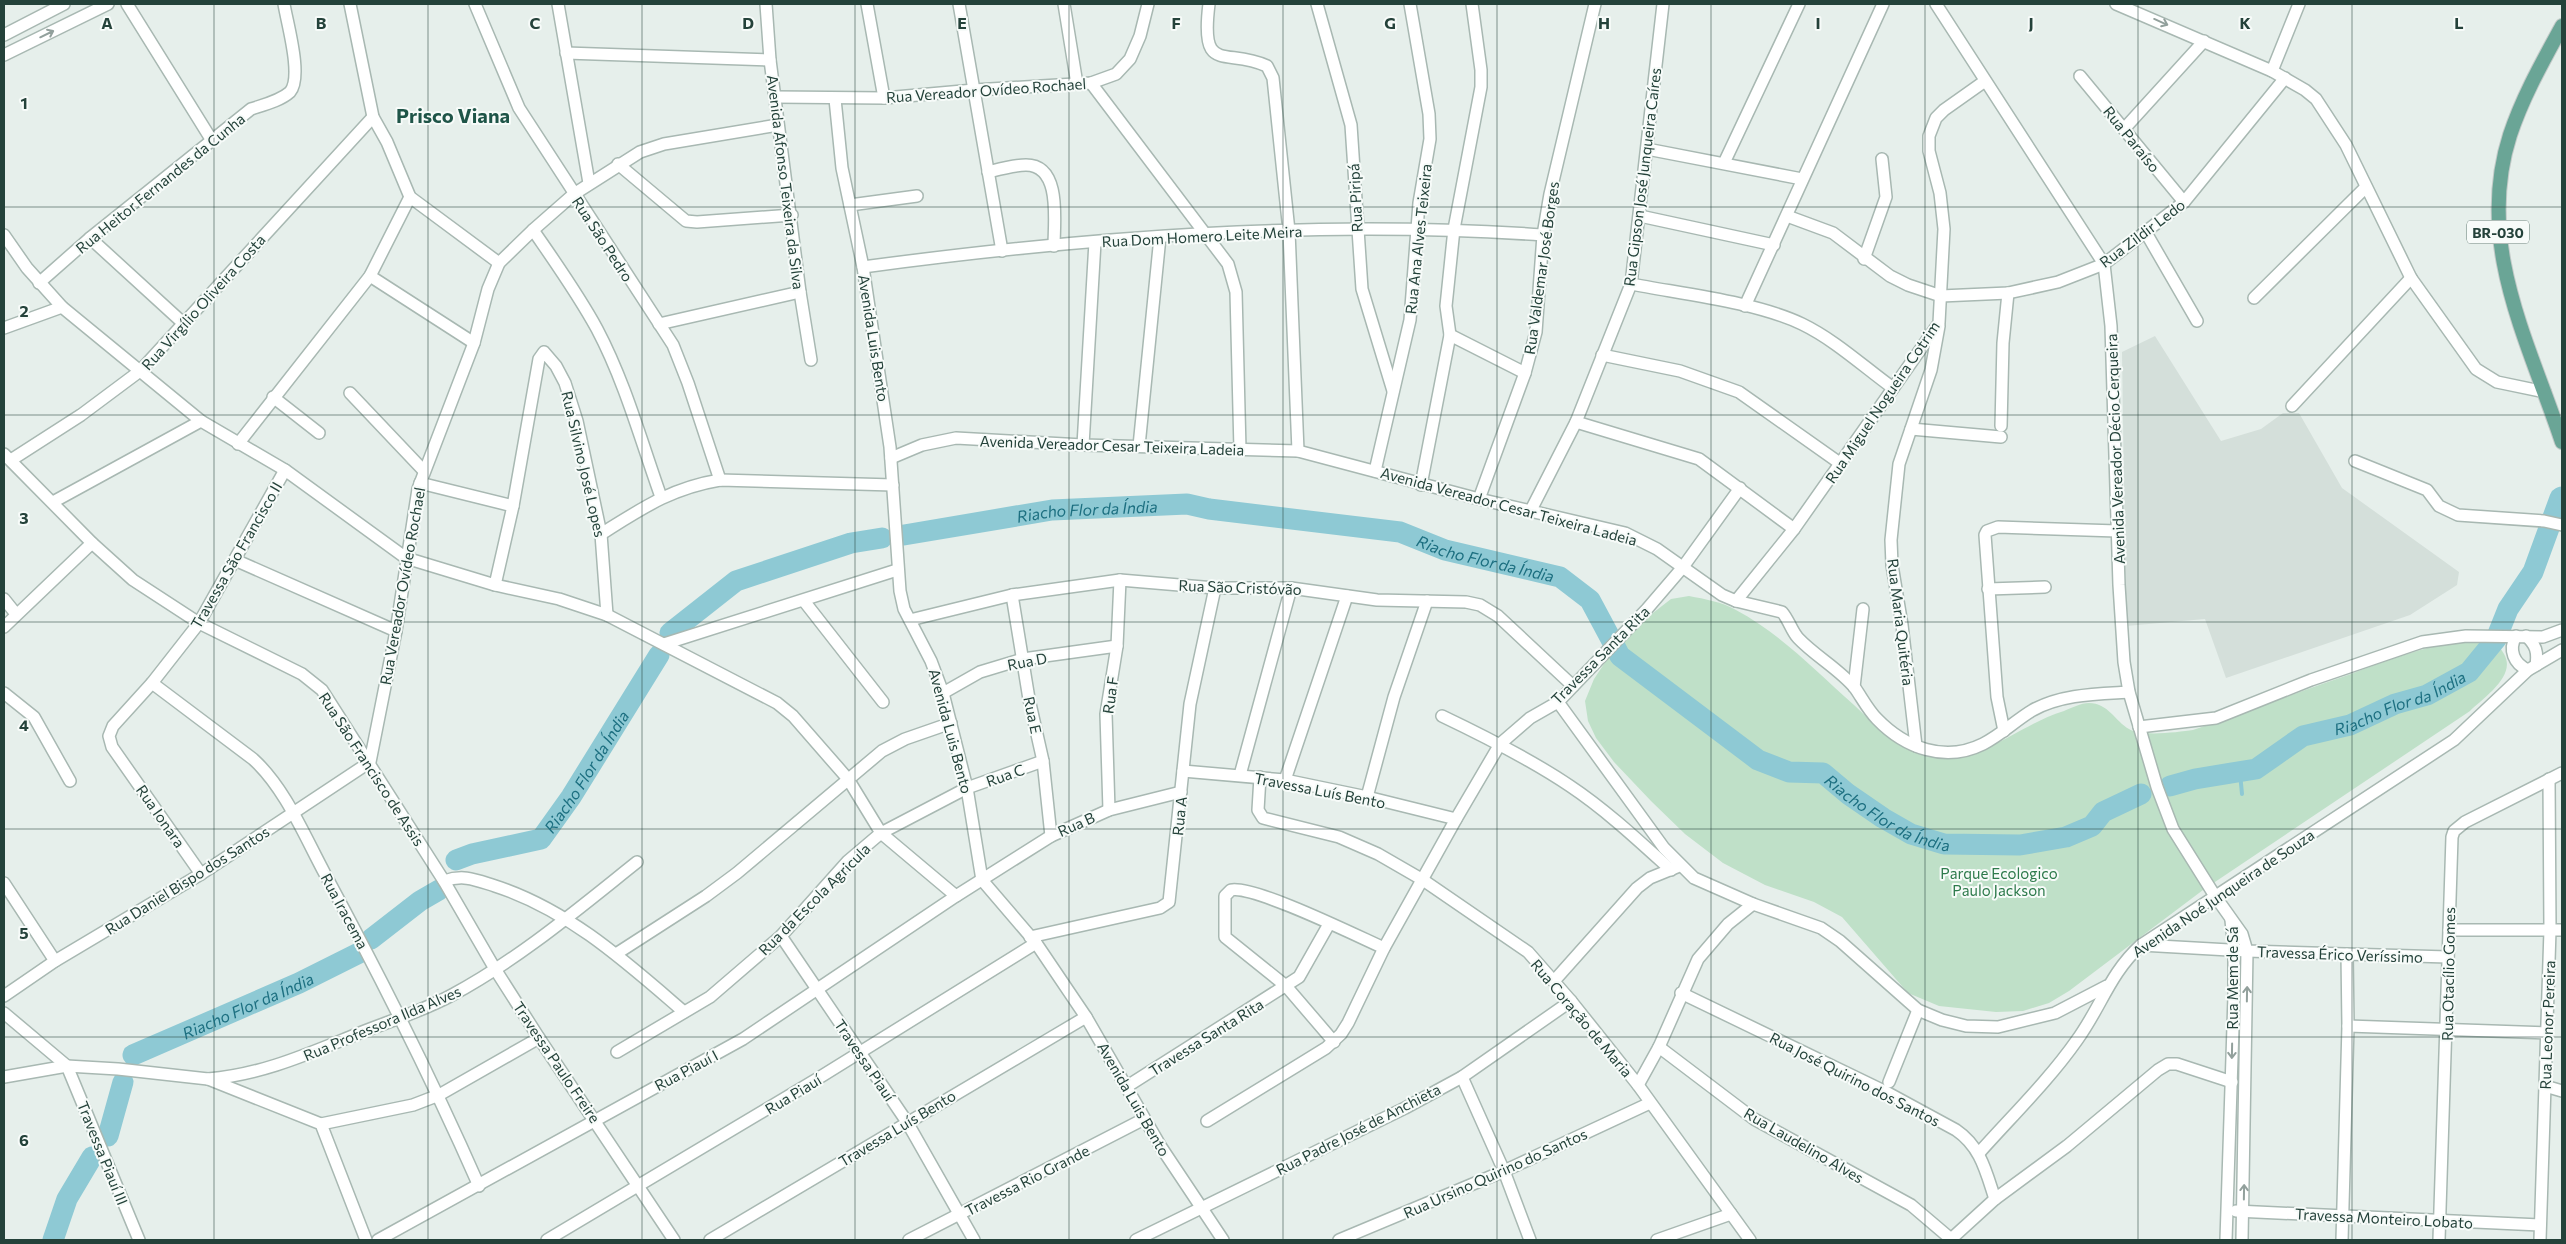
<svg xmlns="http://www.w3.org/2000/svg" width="2566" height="1244" viewBox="0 0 2566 1244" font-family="Commissioner,sans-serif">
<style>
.built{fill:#d4dfda}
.green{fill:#bfe0c8}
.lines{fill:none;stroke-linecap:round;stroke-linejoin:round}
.stream{stroke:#8ec9d4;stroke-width:4}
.river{stroke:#8ec9d4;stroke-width:21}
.minor-casing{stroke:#a8b8b2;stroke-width:14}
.major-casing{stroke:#c2cac8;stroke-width:16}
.minor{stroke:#fff;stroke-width:11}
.major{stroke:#6aa596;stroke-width:14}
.oneway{stroke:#92a09c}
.grid{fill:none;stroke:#24423a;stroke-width:1;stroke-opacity:0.55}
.labels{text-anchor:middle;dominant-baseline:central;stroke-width:4;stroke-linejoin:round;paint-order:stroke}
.shield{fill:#f7fbf9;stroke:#637a73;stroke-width:1}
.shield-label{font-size:14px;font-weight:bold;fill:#24423a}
.street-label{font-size:15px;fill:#24423a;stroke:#f7fbf9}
.park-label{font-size:15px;fill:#2d7a4b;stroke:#f7fbf9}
.water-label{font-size:16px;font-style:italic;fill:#1c6f80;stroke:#f7fbf9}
.district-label{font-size:20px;font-weight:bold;fill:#1f5548;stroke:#f7fbf9}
.grid-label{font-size:16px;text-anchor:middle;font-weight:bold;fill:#24423a;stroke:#f7fbf9;stroke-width:4;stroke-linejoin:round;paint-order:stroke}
</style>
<rect width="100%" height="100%" fill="#e6efeb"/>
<polygon class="built" points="2155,336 2221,441 2261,429 2283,413 2299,413 2342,488 2459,572 2457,585 2410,615 2226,678 2205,619 2126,626 2122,352"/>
<path class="green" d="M 1689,596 C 1705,599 1722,602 1736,610 C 1781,634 1816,671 1854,705 C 1870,720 1888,741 1909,750 C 1971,777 2009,728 2064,711 C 2071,708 2081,703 2089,703 C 2108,703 2115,721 2129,729 C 2142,737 2178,732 2193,730 C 2246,712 2298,692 2351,674 C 2384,662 2458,633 2491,641 C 2497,642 2501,649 2504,654 C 2517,676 2483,698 2470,711 L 2203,890 L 2069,991 L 2049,1003 L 2023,1011 L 1996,1012 L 1939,1006 L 1908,993 L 1842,917 L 1814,902 L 1765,885 L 1723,863 L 1685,834 L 1651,801 L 1614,762 L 1596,738 L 1588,721 L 1585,701 L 1594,679 L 1622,637 L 1671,599 Z"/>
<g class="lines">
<polyline class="stream" points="2240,773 2242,794"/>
<g class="river">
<path id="s1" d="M 904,535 L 1052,510 L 1187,504 L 1209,509 L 1400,532 L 1445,550 L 1560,577 L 1590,600 L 1620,656 L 1758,760 L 1789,772 L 1823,773 L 1848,794 L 1883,818 L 1911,834 L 1944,844 L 2020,845 L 2066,837 L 2092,826 L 2103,812 L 2141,794"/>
<polyline points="670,633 736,581 851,543 882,538"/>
<path id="s2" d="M 2170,786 L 2195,779 L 2256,769 L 2303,736 L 2350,725 L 2395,704 L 2427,695 L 2469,672 L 2496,639 L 2508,609 L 2533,572 L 2560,498 L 2562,497"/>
<path id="s3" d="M 456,860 L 472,854 L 541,839 L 571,797 L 659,655"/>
<polyline points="371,939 420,901 439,890"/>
<path id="s4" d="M 133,1055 L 299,983 L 361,952"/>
<polyline points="108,1136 123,1082"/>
<polyline points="53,1240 67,1199 92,1157"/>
</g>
<defs>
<g id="minor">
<polyline points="127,4 211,139"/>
<polyline points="350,4 373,117 387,142 410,197 499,263"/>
<polyline points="475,4 519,108 673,345 688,383 720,480"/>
<polyline points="558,4 589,183"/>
<polyline points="766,4 770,60 800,292 811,360"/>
<polyline points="867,4 884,98"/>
<polyline points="959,4 1002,251"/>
<polyline points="1064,4 1077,84"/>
<path d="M 1209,4 C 1200,76 1225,47 1267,66 L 1273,78 L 1289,231 L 1298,451"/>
<polyline points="1317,4 1351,125 1362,289 1393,391"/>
<polyline points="1936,4 2104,264 2111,326 2119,585 2124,662 2129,692 2157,787 2173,829 2215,896 2242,934 2247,951 2242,1240"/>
<polyline points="2116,4 2272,71 2305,90 2316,99 2346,145 2411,278 2476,369 2497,382 2545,392"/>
<polyline points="4,35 64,4"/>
<polyline points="566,53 770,60"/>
<polyline points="4,55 108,4"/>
<polyline points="2272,71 2299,4"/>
<polyline points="2080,76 2184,202"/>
<polyline points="1091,83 1228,264 1236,292 1240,450"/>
<polyline points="775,97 884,98 974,90 1091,83 1116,74 1130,59 1140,36 1148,4"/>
<polyline points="835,99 842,168 863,267 890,447 900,591 904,609 931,661 943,693 967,788 982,880 1036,943 1086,1017 1161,1147 1223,1240"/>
<polyline points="2124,129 2204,41"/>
<polyline points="1647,149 1802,179"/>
<polyline points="1724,163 1799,4"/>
<polyline points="618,164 686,221 697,222 792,215"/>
<path d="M 988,172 C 1000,169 1014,165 1026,165 C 1062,165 1054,222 1054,246"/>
<polyline points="850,205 917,196"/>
<polyline points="1640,216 1774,245"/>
<polyline points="1787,216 1833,233 1890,276 1908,285 1941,296 2008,293 2058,282 2104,264 2184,202 2285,78"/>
<path d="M 533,230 C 555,262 578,294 597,329 C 625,382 641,441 661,497"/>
<polyline points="2145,231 2197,321"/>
<polyline points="4,235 27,268 62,307 201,421 285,470 406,558 495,585 559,599 607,615 777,703 793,716 848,779 881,833 956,896"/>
<polyline points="90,238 183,323"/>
<polyline points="1864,259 1886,197 1882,159"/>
<path d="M 863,267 C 1087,237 1317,219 1543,235"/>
<polyline points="370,276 474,343"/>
<path d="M 39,283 L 90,238 L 251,109 C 263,105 280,101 290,92 C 303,77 287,23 284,4"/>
<path d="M 1631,284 C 1683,294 1756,302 1802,324 C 1835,340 1864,367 1893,388"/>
<polyline points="2254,298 2366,187"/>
<polyline points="1745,306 1883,4"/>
<polyline points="659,324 800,292"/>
<polyline points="4,328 62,307"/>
<polyline points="1450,335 1525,373"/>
<polyline points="1602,355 1680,371 1739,392 1841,464"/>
<polyline points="350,393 424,471"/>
<polyline points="273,397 319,433"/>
<polyline points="2292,406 2411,278"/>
<polyline points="1576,422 1699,459 1794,529"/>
<polyline points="2001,426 2003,343 2008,293"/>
<polyline points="1911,429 2001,437"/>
<polyline points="238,444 370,276 410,197"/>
<polyline points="1083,445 1095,242"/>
<polyline points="1139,446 1160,237"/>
<polyline points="4,454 92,543 133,580 199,623 302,674 322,690 444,881 495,969 539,1038 674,1240"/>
<path d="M 891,458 L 922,445 L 956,438 L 1083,445 L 1298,451 L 1479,499 L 1625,533 L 1657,549 L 1722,595 L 1736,601 L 1782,612 C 1789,620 1791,630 1798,638 C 1815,656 1839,669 1855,688 C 1862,698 1868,710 1877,719 C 1905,748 1945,763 1983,744 C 2001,735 2016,720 2033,710 C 2062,694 2097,694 2129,692"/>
<polyline points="11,460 81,415 140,371 373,117"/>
<polyline points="2355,461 2427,490 2439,506 2458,515 2544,521 2562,525"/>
<polyline points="1375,471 1410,320 1419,203 1430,139 1429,114 1410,4"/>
<polyline points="420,483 513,506"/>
<polyline points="1421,485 1450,335 1446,306 1454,229 1481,87 1481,70 1472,4"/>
<polyline points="1479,499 1525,373 1536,332 1543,235 1550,194 1595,4"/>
<polyline points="53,502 201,421"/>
<polyline points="1531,510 1576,422 1631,284 1663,4"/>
<path d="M 601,534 C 641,509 671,488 720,480 L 893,485"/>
<polyline points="235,560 396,631"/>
<polyline points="495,585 513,506 539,359 544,352 556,366 565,383 577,421 601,534 607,615"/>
<polyline points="1988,589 2045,587"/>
<polyline points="1012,595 1029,699 1043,761 1051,836"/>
<polyline points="4,599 16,614"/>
<polyline points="804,601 883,702"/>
<polyline points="1736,601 1794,529 1939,323 1944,229 1940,193 1929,151 1929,136 1936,118 1944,110 1985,81"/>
<polyline points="910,620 1012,595 1120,580 1215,588 1291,588 1377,600 1466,602 1480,605 1498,616 1573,686"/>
<polyline points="4,627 92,543"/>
<path d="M 2516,636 C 2508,650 2514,664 2528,670"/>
<path d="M 2526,636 C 2536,645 2538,652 2536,665"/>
<polyline points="664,644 897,570"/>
<path d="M 152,683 L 253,759 C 285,788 304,835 325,874 C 380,976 432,1079 479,1186"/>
<polyline points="1854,687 1863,609"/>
<polyline points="4,693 34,717 70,781"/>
<polyline points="943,693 980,672 1023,659 1117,646"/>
<polyline points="1558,702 1664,848 1694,878 1753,904 1821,928 1840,941 1918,1010 1942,1020 1966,1026 1998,1027 2055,1013 2107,986"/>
<path d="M 1442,716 C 1486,737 1530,759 1570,786 C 1606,810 1639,841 1671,870"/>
<polyline points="2139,727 2216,718 2311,680 2422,642 2466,636 2543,637 2562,630"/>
<polyline points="2004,731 1997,697 1985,535 1987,531 1998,527 2117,531"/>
<polyline points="1916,746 1902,625 1892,565 1891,540 1899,464 1931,370 1939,326"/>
<polyline points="1183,771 1285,780 1367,797 1456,819"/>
<polyline points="1240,775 1291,588"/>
<polyline points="1260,777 1258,810 1263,818 1339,837 1378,854 1423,880 1528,952 1571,1001 1638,1085 1750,1240"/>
<polyline points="1285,780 1347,596"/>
<polyline points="1367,797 1394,697 1427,601"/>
<polyline points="1109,810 1106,714 1117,646 1120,580"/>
<polyline points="201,874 112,747 109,736 113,726 152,683 199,623 285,470"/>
<path d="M 444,881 C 464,874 476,880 495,886 C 569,910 626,962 684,1012"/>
<polyline points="4,883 55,961"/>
<polyline points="2449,930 2562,930"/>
<polyline points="781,936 907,1122 974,1240"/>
<polyline points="1030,937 1160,908 1169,902 1190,704 1215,588"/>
<polyline points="2141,945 2247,951 2448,957"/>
<polyline points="616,954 706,896 737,873 882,751 905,739 951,723"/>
<polyline points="1554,981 1637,888 1650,878 1677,867"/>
<path d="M 1681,993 L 1886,1092 L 1956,1130 C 1981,1147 1986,1172 1995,1199"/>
<polyline points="4,996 55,961 201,874 370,762 396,631 418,489 474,343 488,289 499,263 533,230 574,194 640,152 664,144 778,125"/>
<polyline points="4,1013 67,1066 139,1240"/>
<polyline points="2348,1026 2546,1033"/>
<path d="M 1334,1042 L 1286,986 L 1225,937 L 1225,896 L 1231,890 C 1254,885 1357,936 1384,948"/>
<polyline points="1659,1047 1754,1119 1911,1205 1951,1239"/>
<polyline points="617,1052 710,997 781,936 848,861 881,833 967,788 1043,761"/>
<polyline points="4,1077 67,1066 118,1069 208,1079 321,1124 366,1240"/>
<polyline points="1462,1077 1504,1171 1530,1240"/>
<path d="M 208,1079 C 259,1075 303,1056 350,1037 C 383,1023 419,1013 452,995 C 519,959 578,909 637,862"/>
<polyline points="1889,1082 1918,1010"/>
<polyline points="1638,1085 1659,1047 1698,959 1728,924 1753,904"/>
<polyline points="2545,1086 2562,1091"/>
<polyline points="1126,1087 1299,977 1329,924"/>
<polyline points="1207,1121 1326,1048 1341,1034 1348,1023 1384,948 1456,819 1500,744 1530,718 1558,702 1647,609 1683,567 1740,488"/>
<polyline points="321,1124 413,1105 439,1095 539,1038"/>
<path d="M 1979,1153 C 2012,1116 2049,1080 2077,1040 C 2101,1007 2110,973 2141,945 L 2454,740 L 2528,670 L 2562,650"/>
<polyline points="2236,1211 2540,1225"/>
<polyline points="378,1240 743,1039 956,896 1051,836 1109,810 1181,792"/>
<polyline points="547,1240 817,1079 1036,943"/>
<polyline points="710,1240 1086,1017"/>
<polyline points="909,1240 1144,1119"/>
<polyline points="1136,1240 1405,1108 1462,1077 1571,1001"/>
<polyline points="1339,1240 1504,1171 1650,1103"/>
<polyline points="1657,1240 1731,1214"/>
<polyline points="1950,1240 1995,1199 2067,1146 2158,1070 2168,1064 2177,1064 2232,1082"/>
<polyline points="2226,1240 2234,996 2234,950 2231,920"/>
<polyline points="2342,1240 2348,1026 2347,954"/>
<polyline points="2439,1240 2452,837 2454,831 2465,822 2562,773"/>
<polyline points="2540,1240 2550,930 2549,779"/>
</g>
<path id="major" d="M 2562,26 C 2543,61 2523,96 2510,135 C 2475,244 2528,340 2562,442"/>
</defs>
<use href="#minor" class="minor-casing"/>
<use href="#major" class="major-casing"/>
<use href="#minor" class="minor"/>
<use href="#major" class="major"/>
</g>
<defs><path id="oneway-shaft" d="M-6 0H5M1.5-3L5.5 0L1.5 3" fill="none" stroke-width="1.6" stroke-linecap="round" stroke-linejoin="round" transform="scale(1.25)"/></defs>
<g class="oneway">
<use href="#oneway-shaft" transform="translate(2161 22) rotate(24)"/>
<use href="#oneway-shaft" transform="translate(47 34) rotate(-26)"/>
<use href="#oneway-shaft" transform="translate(2247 994) rotate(-89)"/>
<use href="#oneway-shaft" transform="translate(2232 1051) rotate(91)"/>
<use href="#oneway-shaft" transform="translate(2244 1192) rotate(-89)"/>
</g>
<path class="grid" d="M 214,4 L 214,1240M 428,4 L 428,1240M 642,4 L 642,1240M 855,4 L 855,1240M 1069,4 L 1069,1240M 1283,4 L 1283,1240M 1497,4 L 1497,1240M 1711,4 L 1711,1240M 1925,4 L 1925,1240M 2138,4 L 2138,1240M 2352,4 L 2352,1240M 4,207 L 2562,207M 4,415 L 2562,415M 4,622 L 2562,622M 4,829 L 2562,829M 4,1037 L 2562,1037"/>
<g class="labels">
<rect class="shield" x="2467" y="220.5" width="62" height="23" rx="4"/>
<g class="shield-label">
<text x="2498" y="232">BR-030</text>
</g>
<g class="street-label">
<text transform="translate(986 90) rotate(-4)">Rua Vereador Ovídeo Rochael</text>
<text transform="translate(2132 139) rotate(51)">Rua Paraíso</text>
<text transform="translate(1642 177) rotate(-83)">Rua Gipson José Junqueira Caíres</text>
<text transform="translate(786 182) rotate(83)">Avenida Afonso Teixeira da Silva</text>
<text transform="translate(160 183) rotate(-39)">Rua Heitor Fernandes da Cunha</text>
<text transform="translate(1355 198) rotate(-93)">Rua Piripá</text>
<text transform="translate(2142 233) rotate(-37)">Rua Zildir Ledo</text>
<text transform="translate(1202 236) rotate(-3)">Rua Dom Homero Leite Meira</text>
<text transform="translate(603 239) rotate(57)">Rua São Pedro</text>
<text transform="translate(1418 239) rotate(-84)">Rua Ana Alves Teixeira</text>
<text transform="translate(1541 268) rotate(-82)">Rua Valdemar José Borges</text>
<text transform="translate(203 302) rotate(-48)">Rua Virgílio Oliveira Costa</text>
<text transform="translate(874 338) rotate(81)">Avenida Luis Bento</text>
<text transform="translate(1882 402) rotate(-56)">Rua Miguel Nogueira Cotrim</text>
<text transform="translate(1112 445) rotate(2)">Avenida Vereador Cesar Teixeira Ladeia</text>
<text transform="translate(2115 449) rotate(-92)">Avenida Vereador Décio Cerqueira</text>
<text transform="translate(584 464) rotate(77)">Rua Silvino José Lopes</text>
<text transform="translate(1509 506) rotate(15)">Avenida Vereador Cesar Teixeira Ladeia</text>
<text transform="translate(236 555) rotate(-60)">Travessa São Francisco II</text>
<text transform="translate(402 586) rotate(-80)">Rua Vereador Ovídeo Rochael</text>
<text transform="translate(1240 587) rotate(2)">Rua São Cristóvão</text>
<text transform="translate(1901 622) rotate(83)">Rua Maria Quitéria</text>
<text transform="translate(1600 655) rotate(-45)">Travessa Santa Rita</text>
<text transform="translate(1027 661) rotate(-11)">Rua D</text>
<text transform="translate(1110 695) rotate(-82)">Rua F</text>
<text transform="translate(1033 715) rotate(78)">Rua E</text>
<text transform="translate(951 731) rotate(75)">Avenida Luis Bento</text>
<text transform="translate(372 769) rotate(57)">Rua São Francisco de Assis</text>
<text transform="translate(1005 775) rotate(-20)">Rua C</text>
<text transform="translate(1320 790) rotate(11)">Travessa Luís Bento</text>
<text transform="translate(161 816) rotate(55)">Rua Ionara</text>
<text transform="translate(1179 816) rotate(-84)">Rua A</text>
<text transform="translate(1076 824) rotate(-24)">Rua B</text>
<text transform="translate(187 880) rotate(-32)">Rua Daniel Bispo dos Santos</text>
<text transform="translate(2223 893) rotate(-34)">Avenida Noé Junqueira de Souza</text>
<text transform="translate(814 899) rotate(-45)">Rua da Escola Agricula</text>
<text transform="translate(345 911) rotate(62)">Rua Iracema</text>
<text transform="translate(2340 954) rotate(2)">Travessa Érico Veríssimo</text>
<text transform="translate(2448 974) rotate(-89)">Rua Otacílio Gomes</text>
<text transform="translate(2232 978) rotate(-90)">Rua Mem de Sá</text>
<text transform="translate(1582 1018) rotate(50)">Rua Coração de Maria</text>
<text transform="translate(382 1023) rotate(-23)">Rua Professora Ilda Alves</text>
<text transform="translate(2547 1025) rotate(-88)">Rua Leonor Pereira</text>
<text transform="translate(1206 1037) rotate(-32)">Travessa Santa Rita</text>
<text transform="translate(865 1060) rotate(56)">Travessa Piauí</text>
<text transform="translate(557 1062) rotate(56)">Travessa Paulo Freire</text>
<text transform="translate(686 1070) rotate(-28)">Rua Piauí I</text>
<text transform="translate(1855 1079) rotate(27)">Rua José Quirino dos Santos</text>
<text transform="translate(793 1094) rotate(-31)">Rua Piauí</text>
<text transform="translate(1134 1099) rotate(60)">Avenida Luis Bento</text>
<text transform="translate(897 1128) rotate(-31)">Travessa Luís Bento</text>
<text transform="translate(1358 1129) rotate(-27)">Rua Padre José de Anchieta</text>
<text transform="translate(1804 1145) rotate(30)">Rua Laudelino Alves</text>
<text transform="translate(103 1153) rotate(68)">Travessa Piauí III</text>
<text transform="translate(1495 1173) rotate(-24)">Rua Ursino Quirino do Santos</text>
<text transform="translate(1027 1180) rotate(-27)">Travessa Rio Grande</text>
<text transform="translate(2384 1218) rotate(3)">Travessa Monteiro Lobato</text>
</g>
<g class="park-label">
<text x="1999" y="873">Parque Ecologico<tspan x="1999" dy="17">Paulo Jackson</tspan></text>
</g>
<g class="water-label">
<text stroke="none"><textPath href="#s1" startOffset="185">Riacho Flor da Índia</textPath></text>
<text stroke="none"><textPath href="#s1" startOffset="590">Riacho Flor da Índia</textPath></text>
<text stroke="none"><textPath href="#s2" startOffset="248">Riacho Flor da Índia</textPath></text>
<text stroke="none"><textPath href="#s3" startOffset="169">Riacho Flor da Índia</textPath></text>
<text stroke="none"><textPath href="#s1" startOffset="1085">Riacho Flor da Índia</textPath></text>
<text stroke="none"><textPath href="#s4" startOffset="125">Riacho Flor da Índia</textPath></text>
</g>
<g class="district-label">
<text x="453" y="115">Prisco Viana</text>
</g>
</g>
<g class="grid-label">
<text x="107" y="29">A</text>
<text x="321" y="29">B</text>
<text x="535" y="29">C</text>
<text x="748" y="29">D</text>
<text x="962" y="29">E</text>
<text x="1176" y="29">F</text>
<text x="1390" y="29">G</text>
<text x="1604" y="29">H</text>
<text x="1818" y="29">I</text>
<text x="2031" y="29">J</text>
<text x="2245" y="29">K</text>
<text x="2459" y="29">L</text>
<text x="24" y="109">1</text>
<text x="24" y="317">2</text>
<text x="24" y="524">3</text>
<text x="24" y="731">4</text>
<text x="24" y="939">5</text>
<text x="24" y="1146">6</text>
</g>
<rect width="2566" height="1244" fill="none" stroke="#24423a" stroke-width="10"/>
</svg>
